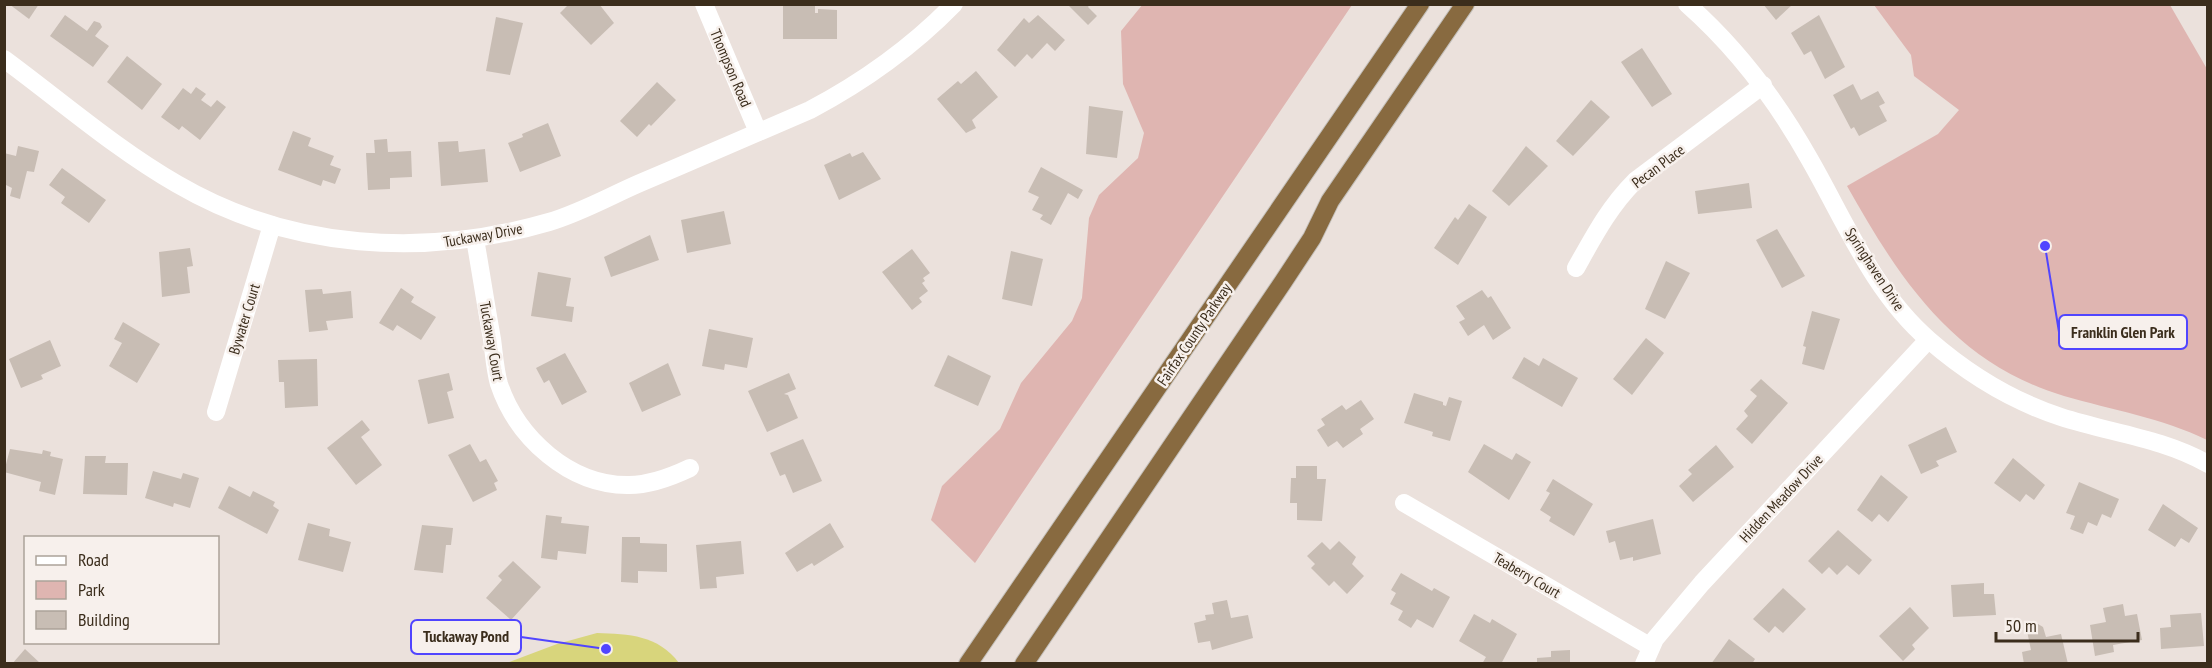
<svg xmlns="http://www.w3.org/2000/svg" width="2212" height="668" viewBox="0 0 2212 668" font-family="'PT Sans Narrow',sans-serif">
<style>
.green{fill:#dfb5b1}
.water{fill:#d8d57c}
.building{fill:#c8bdb4}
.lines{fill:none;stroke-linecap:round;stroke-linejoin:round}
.trunk-casing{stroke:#c4c0bb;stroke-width:20}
.minor{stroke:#fff;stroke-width:18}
.tertiary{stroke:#fff;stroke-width:18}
.trunk{stroke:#886a40;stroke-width:18}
.labels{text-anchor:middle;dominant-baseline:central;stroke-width:5;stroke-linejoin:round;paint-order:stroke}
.street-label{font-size:15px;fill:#3b2d1c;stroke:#f7f0ec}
.leader{fill:none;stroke:#5145ff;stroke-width:2}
.callout-dot{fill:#5145ff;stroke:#f7f0ec;stroke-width:2}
.callout{fill:#f7f0ec;stroke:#5145ff;stroke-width:2}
.callout-label{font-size:16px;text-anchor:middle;font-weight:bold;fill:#3b2d1c}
</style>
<rect width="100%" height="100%" fill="#ebe1dc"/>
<g class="green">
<polygon points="1143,4 1352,5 975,563 931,520 942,486 1000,429 1021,383 1072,321 1082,298 1089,218 1099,195 1138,158 1144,133 1123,84 1121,31"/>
<path d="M 1874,5 L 2170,5 L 2207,69 L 2207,440 C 2162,418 2112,410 2064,396 C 1954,363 1900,280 1847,186 L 1938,134 L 1959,110 L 1914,76 L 1911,55 Z"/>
</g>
<path class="water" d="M 597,633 C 629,634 658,635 679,663 L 507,663 L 557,644 Z"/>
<g class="building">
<polygon points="9,4 39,4 29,19"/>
<polygon points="569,4 599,4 614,23 591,45 560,13"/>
<polygon points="801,4 815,4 815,13 818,13 818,9 837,10 837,39 783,39 783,6"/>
<polygon points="1067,4 1090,4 1088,7 1097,16 1088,25"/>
<polygon points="1763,4 1793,4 1776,20"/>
<polygon points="65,15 87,31 94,21 100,23 102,27 95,36 109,46 93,67 50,36"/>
<polygon points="1038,15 1065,40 1055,51 1047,43 1032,59 1027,54 1015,67 997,50 1024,18 1029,23"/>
<polygon points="1819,15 1845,67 1825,79 1811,51 1804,55 1791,33"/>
<polygon points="496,17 523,23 510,75 486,71"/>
<polygon points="1642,48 1672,94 1652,107 1621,62"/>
<polygon points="127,56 162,84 142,110 107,82"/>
<polygon points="976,71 998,97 972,120 976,128 966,133 937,99 958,81 961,84"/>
<polygon points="657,82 676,100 651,126 649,124 637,137 620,121"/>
<polygon points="1853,84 1861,100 1878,91 1885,103 1879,106 1887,121 1859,136 1854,127 1851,129 1833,95"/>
<polygon points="196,87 206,94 201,100 211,107 217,100 226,107 200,140 182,126 179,130 161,117 183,88 191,94"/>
<polygon points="1591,100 1610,117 1573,156 1556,141"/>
<polygon points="1089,106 1123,111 1117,158 1086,154"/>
<polygon points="548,123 561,156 520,172 508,143 523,137 522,134"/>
<polygon points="293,131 311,138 308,146 334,156 330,165 341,169 335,184 323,180 321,186 278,170"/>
<polygon points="387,139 388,152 411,151 412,177 390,178 390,189 368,190 366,153 375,153 374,140"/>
<polygon points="458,141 459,152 485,149 488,182 441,186 438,142"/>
<polygon points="18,146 39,151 34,172 27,171 20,199 10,196 12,188 4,184 4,153 16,156"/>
<polygon points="1526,146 1548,166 1509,206 1492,191"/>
<polygon points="863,152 881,179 839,200 824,165 850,153 852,157"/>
<polygon points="1041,167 1083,190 1078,199 1068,193 1051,225 1040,219 1043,215 1032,210 1039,197 1028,192"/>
<polygon points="62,168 106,200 89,223 61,203 65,197 49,185"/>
<polygon points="1749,183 1752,208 1698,214 1695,191"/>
<polygon points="1469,204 1487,217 1458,265 1434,248 1455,217 1458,220"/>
<polygon points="724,211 731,244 687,253 681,220"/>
<polygon points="1777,229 1805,276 1782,288 1756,240"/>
<polygon points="650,235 659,260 611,277 604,257"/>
<polygon points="190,248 193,266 187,267 190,293 162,297 159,252"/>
<polygon points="912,249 930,273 923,278 925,281 922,283 928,291 919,298 922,302 912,310 882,272"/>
<polygon points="1011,251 1043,259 1032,306 1002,299"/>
<polygon points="1666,261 1690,273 1665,319 1645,309"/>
<polygon points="538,272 571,278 566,306 574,307 572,322 531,316"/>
<polygon points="401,288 414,297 411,302 436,317 421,340 397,325 393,331 379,323"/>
<polygon points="322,289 323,294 351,291 353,318 326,321 328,330 309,332 305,290"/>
<polygon points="1482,290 1488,298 1491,296 1511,328 1493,340 1484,325 1468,336 1459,322 1465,319 1456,306"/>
<polygon points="1812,311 1840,319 1824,370 1802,364 1806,347 1803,346"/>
<polygon points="123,322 160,344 137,383 109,366 122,343 114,339"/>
<polygon points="709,329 753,338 747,368 725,364 724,370 702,366"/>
<polygon points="1646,338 1664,353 1632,395 1613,379"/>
<polygon points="50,340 61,366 41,375 43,379 21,388 9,359"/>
<polygon points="565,353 587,392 562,405 549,380 544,383 536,368"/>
<polygon points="948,355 991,376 978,406 934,386"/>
<polygon points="1524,357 1539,366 1543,358 1578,378 1562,407 1512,378"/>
<polygon points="317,359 318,406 285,408 284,382 279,382 278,360"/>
<polygon points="668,363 681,395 642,412 629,383"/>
<polygon points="449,373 453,390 447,392 454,418 428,424 418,380"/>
<polygon points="789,373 796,389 784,394 788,395 798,418 767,432 748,391"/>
<polygon points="1761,379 1788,403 1752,444 1736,429 1748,416 1744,411 1757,396 1750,390"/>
<polygon points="1414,393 1443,402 1443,405 1446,406 1449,397 1462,401 1450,441 1432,436 1433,432 1404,423"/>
<polygon points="1361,400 1374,419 1360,429 1363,434 1343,448 1337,441 1328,447 1317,430 1325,425 1321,419 1342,405 1346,410"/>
<polygon points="362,420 370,430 361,437 382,465 356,485 327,448"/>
<polygon points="1946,427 1957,452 1936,461 1939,466 1921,474 1908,445"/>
<polygon points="803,439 822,481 793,493 785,474 780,476 770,453"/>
<polygon points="470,444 480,462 486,459 498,481 494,483 497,490 473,502 448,455"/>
<polygon points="1484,444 1512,460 1516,453 1531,462 1509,500 1468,472"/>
<polygon points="1716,445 1734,467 1693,502 1679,486 1692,474 1688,470"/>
<polygon points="10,449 42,454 43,450 51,452 50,456 63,459 55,495 39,491 41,482 4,472"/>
<polygon points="85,456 106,456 105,463 128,463 127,495 83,494"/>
<polygon points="2013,458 2045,485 2034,500 2026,494 2020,502 1994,483"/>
<polygon points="1296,466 1317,466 1317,479 1326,479 1322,521 1297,520 1297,503 1290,503 1291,478 1296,478"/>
<polygon points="153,471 181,479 183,473 199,478 190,508 174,503 173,507 145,498"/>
<polygon points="1881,475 1908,497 1888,522 1879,514 1872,522 1857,510"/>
<polygon points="1553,479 1593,504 1574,536 1549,521 1551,517 1540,510 1550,493 1546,491"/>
<polygon points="2079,482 2119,499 2111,518 2102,514 2097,526 2088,522 2083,534 2070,529 2075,516 2066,513"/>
<polygon points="229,486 250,497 253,491 275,502 273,506 279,510 267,534 218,508"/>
<polygon points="2163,504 2198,528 2189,543 2181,538 2175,547 2148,530"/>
<polygon points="546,515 562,517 561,523 589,526 586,554 558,551 557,560 541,558"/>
<polygon points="1653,519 1661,554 1633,561 1633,557 1620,560 1615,541 1609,543 1606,531"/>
<polygon points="308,523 330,529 329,536 351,542 343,572 298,560"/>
<polygon points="830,523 844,547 814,566 812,563 797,572 785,553"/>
<polygon points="422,525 453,528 451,545 446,545 443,573 414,570"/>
<polygon points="1838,530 1872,560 1859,575 1847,565 1837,575 1829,567 1822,574 1808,561"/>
<polygon points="622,537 640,537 640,543 667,544 667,572 638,571 638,583 621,582"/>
<polygon points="741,541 744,574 716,577 717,588 700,589 696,545"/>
<polygon points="1339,541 1356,557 1352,564 1364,576 1347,594 1334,581 1329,586 1311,568 1315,564 1307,556 1322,542 1330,550"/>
<polygon points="513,561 541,587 511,620 486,598 502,580 498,576"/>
<polygon points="1401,573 1432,591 1434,588 1450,597 1433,628 1417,619 1411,628 1398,620 1403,611 1390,604 1396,593 1391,590"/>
<polygon points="1984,583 1984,594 1994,594 1996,615 1953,617 1951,585"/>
<polygon points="1783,588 1806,609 1783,633 1775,626 1769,633 1753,619"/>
<polygon points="1227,600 1231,618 1248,615 1253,638 1212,650 1210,641 1198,643 1194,623 1206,620 1205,615 1214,614 1212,603"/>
<polygon points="2123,604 2125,616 2137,614 2142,640 2113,645 2114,652 2095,656 2090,625 2106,622 2103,608"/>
<polygon points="1910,607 1929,628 1912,645 1915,649 1903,661 1879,636"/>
<polygon points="2201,613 2204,646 2161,649 2160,628 2171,627 2170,615"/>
<polygon points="1474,614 1490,623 1492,619 1517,634 1501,664 1482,664 1486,657 1459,641"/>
<polygon points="2038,624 2043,627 2046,637 2061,634 2068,664 2024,664 2022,652 2031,650 2027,631 2031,625"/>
<polygon points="1729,639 1755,659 1752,664 1711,664"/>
<polygon points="25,649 41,664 12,664"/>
<polygon points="1570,650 1570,664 1537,664 1537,658 1551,657 1551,651"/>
</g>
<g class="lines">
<defs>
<g id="trunk">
<polyline points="968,664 1420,4"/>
<polyline points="1024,664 1283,282 1312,238 1330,201 1465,4"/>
</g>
</defs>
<use href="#trunk" class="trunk-casing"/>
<g class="minor">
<path d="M 475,239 C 481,273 486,306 492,339 C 494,354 495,370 499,384 C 517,438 570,486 629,485 C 650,485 671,477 690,468"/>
<path d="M 1576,268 C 1594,236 1609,207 1635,181 L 1763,85"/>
<polyline points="216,412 272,225"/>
<polyline points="1404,503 1651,647"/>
<polyline points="1644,664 1655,639 1702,583 1928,340"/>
</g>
<g class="tertiary">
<polyline points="704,4 758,132"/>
<path d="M 1687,4 C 1738,49 1777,101 1810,160 C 1845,221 1874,293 1929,340 C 1968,374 2012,401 2061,417 C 2110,433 2162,438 2208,464"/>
<path d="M 4,59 C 61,101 116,149 177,184 C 290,250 425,258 549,222 C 580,213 610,196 640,183 C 697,159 754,134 810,110 C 865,81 911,48 954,4"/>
</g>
<use href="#trunk" class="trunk"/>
</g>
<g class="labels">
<g class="street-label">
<text transform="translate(731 68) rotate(67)">Thompson Road</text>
<text transform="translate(1658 166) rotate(-37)">Pecan Place</text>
<text transform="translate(483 235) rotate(-10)">Tuckaway Drive</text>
<text transform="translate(1875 269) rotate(57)">Springhaven Drive</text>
<text transform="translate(244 319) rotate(-73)">Bywater Court</text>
<text transform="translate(1194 334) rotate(-56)">Fairfax County Parkway</text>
<text transform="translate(492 341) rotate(80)">Tuckaway Court</text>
<text transform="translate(1781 498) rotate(-47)">Hidden Meadow Drive</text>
<text transform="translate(1527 575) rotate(30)">Teaberry Court</text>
</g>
</g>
<path class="leader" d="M2045 246L2059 332M606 649L521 637"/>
<g class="callout-dot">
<circle cx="2045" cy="246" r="6"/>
<circle cx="606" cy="649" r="6"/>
</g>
<g class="callout">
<rect x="2059" y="315" width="128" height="34" rx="6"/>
<rect x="411" y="620" width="110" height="34" rx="6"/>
</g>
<g class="callout-label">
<text x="2123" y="338">Franklin Glen Park</text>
<text x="466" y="642">Tuckaway Pond</text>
</g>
<rect width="2212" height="668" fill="none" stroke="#3b2d1c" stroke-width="12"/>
<rect x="24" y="536" width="195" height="108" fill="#f7f0ec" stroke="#aca299" stroke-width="1.5"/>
<rect x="36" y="556" width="30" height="9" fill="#ffffff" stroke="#aca299" stroke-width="1.5"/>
<text x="78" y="566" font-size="18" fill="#3b2d1c">Road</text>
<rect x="36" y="581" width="30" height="18" fill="#dfb5b1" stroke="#aca299" stroke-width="1.5"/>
<text x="78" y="596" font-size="18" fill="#3b2d1c">Park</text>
<rect x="36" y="611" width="30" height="18" fill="#c8bdb4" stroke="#aca299" stroke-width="1.5"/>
<text x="78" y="626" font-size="18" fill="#3b2d1c">Building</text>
<path d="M1996 632v9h142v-9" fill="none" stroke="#3b2d1c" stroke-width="3"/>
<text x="2005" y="632" font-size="18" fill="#3b2d1c" stroke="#f7f0ec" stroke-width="4.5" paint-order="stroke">50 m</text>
</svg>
